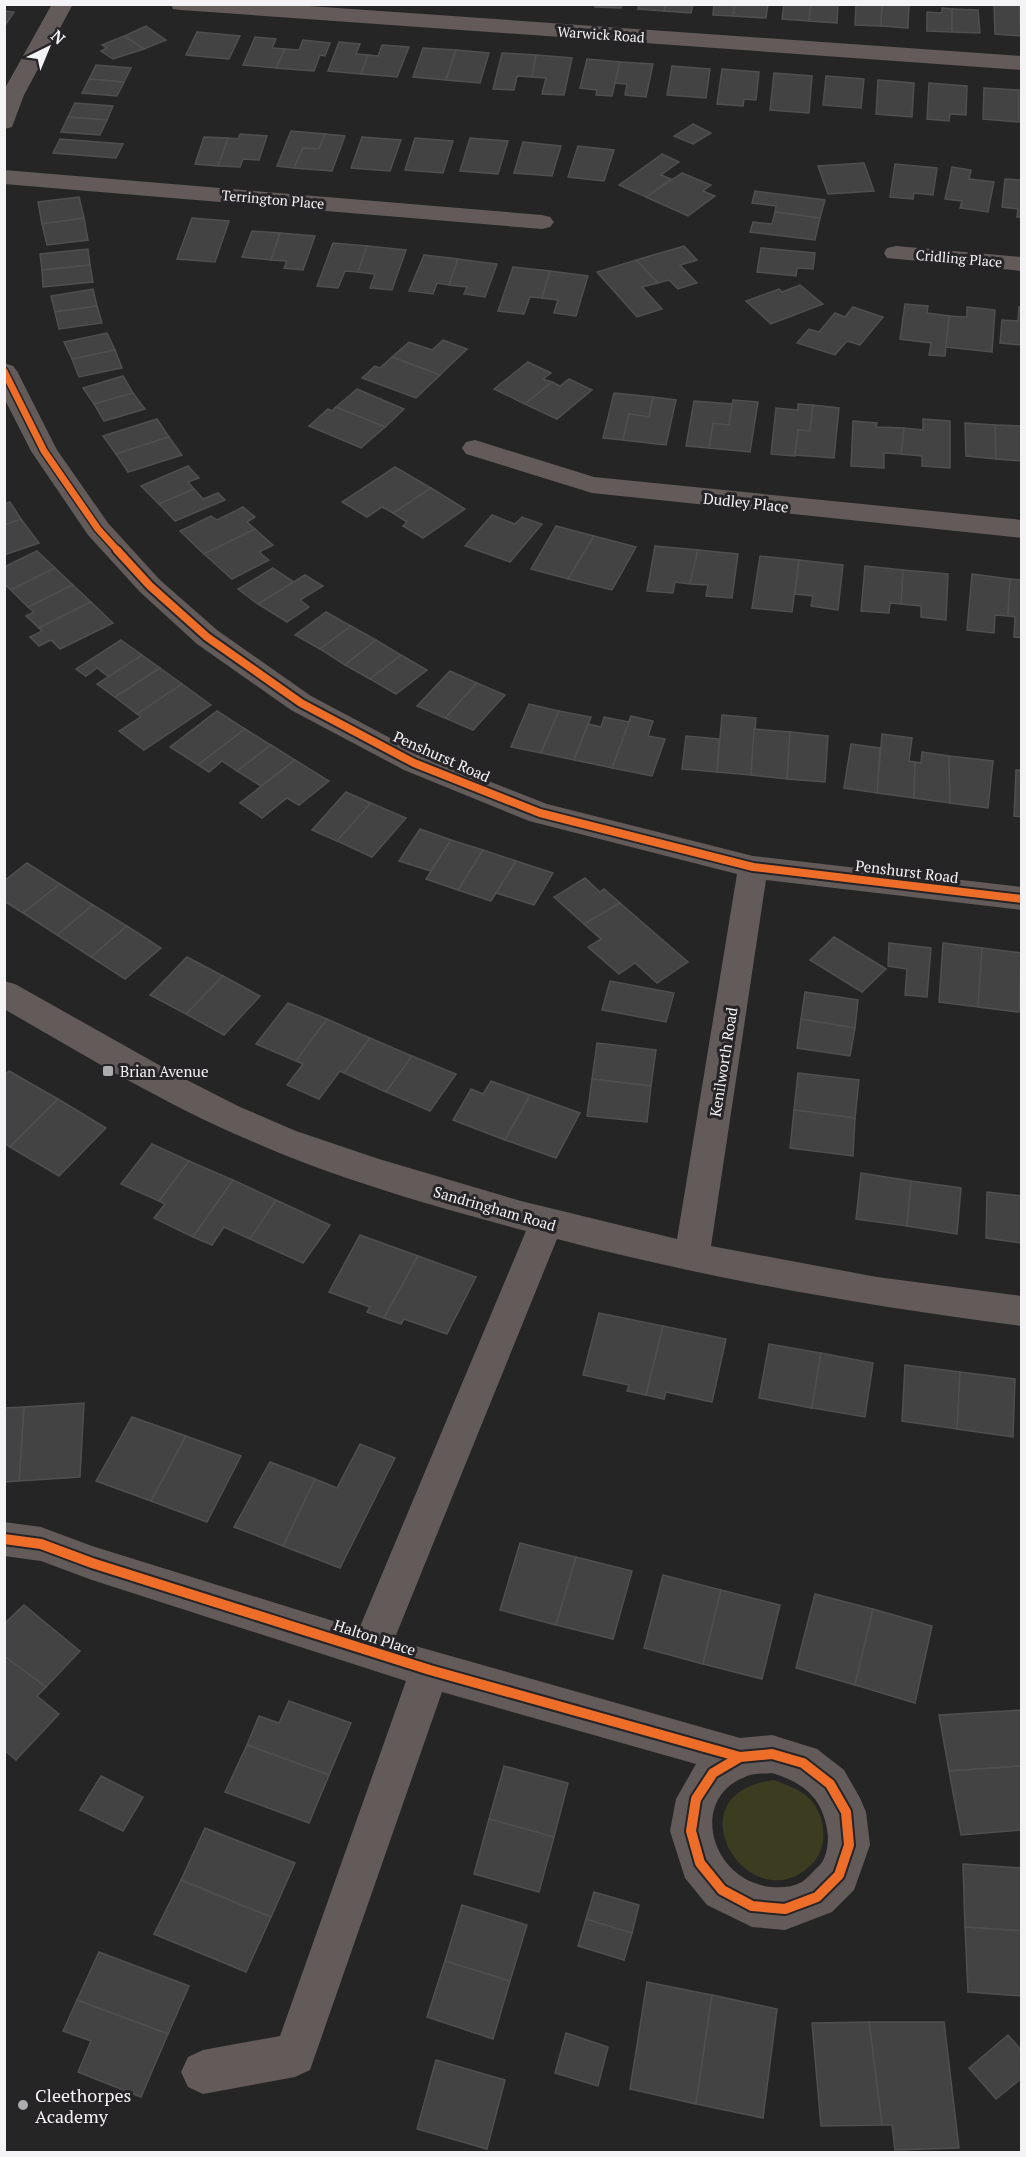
<svg xmlns="http://www.w3.org/2000/svg" width="1026" height="2157" viewBox="0 0 1026 2157" font-family="'PT Serif',serif">
<style>
.green{fill:#3b3c20}
.building{fill:#444344;stroke:#504f4f;stroke-width:1.5}
.lines{fill:none;stroke-linecap:round;stroke-linejoin:round}
.minor{fill:#625b5a;fill-rule:evenodd}
.cycleway-far2-casing{stroke:#262427;stroke-width:10}
.cycleway-far1-casing{stroke:#262427;stroke-width:12}
.cycleway-casing{stroke:#262427;stroke-width:14}
.cycleway-far2{stroke:#ee6e29;stroke-width:7}
.cycleway-far1{stroke:#ee6e29;stroke-width:8}
.cycleway{stroke:#ee6e29;stroke-width:10}
.poi-dot{fill:#acabad;stroke:#262427;stroke-width:2}
.labels{text-anchor:middle;dominant-baseline:central;stroke-width:6;stroke-linejoin:round;paint-order:stroke}
.far-street-label{font-size:14px;fill:#f4f3f5;stroke:#262427}
.street-label{font-size:15px;fill:#f4f3f5;stroke:#262427}
.poi-label{font-size:15px;fill:#f4f3f5;stroke:#262427;text-anchor:start}
.near-poi-label{font-size:18px;fill:#f4f3f5;stroke:#262427;text-anchor:start}
</style>
<rect width="100%" height="100%" fill="#262526"/>
<path class="green" d="M 774,1780 C 787,1785 800,1789 810,1799 C 825,1814 829,1845 814,1862 C 752,1929 666,1793 774,1780 Z"/>
<g class="building">
<polygon points="595,4 622,4 621,8 595,7"/>
<polygon points="639,4 666,4 664,11 638,9"/>
<polygon points="666,4 693,4 691,13 664,11"/>
<polygon points="714,4 735,4 733,16 713,15"/>
<polygon points="735,4 768,4 766,18 733,16"/>
<polygon points="784,4 811,4 809,21 782,19"/>
<polygon points="811,4 838,4 837,23 809,21"/>
<polygon points="856,4 882,4 881,26 855,25"/>
<polygon points="882,4 909,4 908,28 881,26"/>
<polygon points="994,4 1019,5 1021,36 995,34"/>
<polygon points="942,8 952,9 952,32 927,31 927,12 942,13"/>
<polygon points="952,9 978,10 980,33 952,32"/>
<polygon points="4,11 14,12 4,27"/>
<polygon points="146,26 166,40 144,49 124,36"/>
<polygon points="197,32 240,36 229,59 186,55"/>
<polygon points="124,36 144,49 113,59 101,51 107,48 102,45"/>
<polygon points="255,37 276,39 272,48 285,49 276,68 243,65"/>
<polygon points="303,40 330,43 325,56 320,55 314,71 276,68 285,49 299,50"/>
<polygon points="339,42 360,44 356,54 368,55 361,74 328,71"/>
<polygon points="382,45 409,47 397,77 361,74 368,55 378,56"/>
<polygon points="423,48 456,50 446,80 413,77"/>
<polygon points="456,50 489,53 480,83 446,80"/>
<polygon points="502,53 536,55 532,77 517,76 514,90 493,89"/>
<polygon points="536,55 572,58 564,95 542,94 546,78 532,77"/>
<polygon points="587,59 620,62 612,96 596,95 597,90 580,88"/>
<polygon points="620,62 653,64 646,97 625,95 627,84 615,83"/>
<polygon points="96,65 131,68 124,82 89,79"/>
<polygon points="672,66 710,69 706,98 667,95"/>
<polygon points="722,69 759,72 756,100 744,99 743,106 717,104"/>
<polygon points="774,73 812,76 809,113 770,110"/>
<polygon points="826,76 864,79 861,108 823,105"/>
<polygon points="89,79 124,82 117,96 82,93"/>
<polygon points="878,80 914,83 912,117 876,114"/>
<polygon points="929,83 967,86 966,115 950,114 949,121 927,119"/>
<polygon points="984,88 1019,90 1019,122 983,119"/>
<polygon points="75,103 113,106 107,120 68,117"/>
<polygon points="68,117 107,120 100,135 61,132"/>
<polygon points="693,124 711,133 693,144 674,136"/>
<polygon points="291,131 325,134 319,149 303,148 294,168 277,166"/>
<polygon points="240,134 267,136 259,160 243,159 240,167 218,166 228,138 238,139"/>
<polygon points="325,134 345,136 332,171 294,168 303,148 319,149"/>
<polygon points="204,137 228,138 218,166 195,164"/>
<polygon points="362,137 401,140 390,171 351,168"/>
<polygon points="415,138 453,141 443,173 405,170"/>
<polygon points="470,138 508,141 498,174 460,171"/>
<polygon points="60,139 123,144 116,158 53,153"/>
<polygon points="523,142 561,146 552,176 514,173"/>
<polygon points="578,146 614,150 604,181 568,177"/>
<polygon points="662,154 679,162 661,175 671,179 646,197 619,185"/>
<polygon points="864,163 874,191 828,194 818,166"/>
<polygon points="895,164 937,168 933,195 914,193 913,199 890,197"/>
<polygon points="952,167 971,170 969,179 994,182 988,212 960,208 962,201 945,199"/>
<polygon points="682,173 711,185 703,191 715,196 688,216 646,197"/>
<polygon points="1005,179 1022,180 1022,217 1017,217 1018,209 1002,207"/>
<polygon points="755,191 825,200 820,218 775,212 776,206 752,203"/>
<polygon points="79,197 84,218 42,224 38,202"/>
<polygon points="775,212 820,218 815,240 750,232 753,222 772,224"/>
<polygon points="84,218 88,240 47,245 42,224"/>
<polygon points="192,218 229,221 215,262 177,259"/>
<polygon points="252,231 280,233 271,260 242,257"/>
<polygon points="280,233 315,236 303,270 284,268 287,261 271,260"/>
<polygon points="333,243 367,246 358,272 345,271 338,288 317,286"/>
<polygon points="367,246 406,250 392,290 370,288 375,274 358,272"/>
<polygon points="684,246 697,260 680,265 697,283 678,289 669,280 658,283 636,260"/>
<polygon points="761,248 815,253 813,269 797,268 796,276 757,272"/>
<polygon points="88,249 90,265 42,270 40,254"/>
<polygon points="424,255 458,259 449,285 437,283 433,294 409,291"/>
<polygon points="458,259 497,264 485,297 464,294 467,287 449,285"/>
<polygon points="636,260 658,283 642,287 662,309 637,317 597,272"/>
<polygon points="90,265 93,282 43,287 42,270"/>
<polygon points="513,267 550,271 542,298 530,297 524,314 498,311"/>
<polygon points="550,271 588,276 576,316 554,313 558,300 542,298"/>
<polygon points="800,285 823,304 771,324 746,301 779,289 782,292"/>
<polygon points="93,289 97,306 55,312 51,296"/>
<polygon points="905,304 928,306 927,313 949,316 945,356 929,355 931,343 900,339"/>
<polygon points="97,306 102,323 59,329 55,312"/>
<polygon points="853,307 883,317 860,345 847,341 835,355 797,343 809,329 819,332 835,313 845,317"/>
<polygon points="967,307 995,310 992,352 946,347 949,316 967,317"/>
<polygon points="1019,307 1022,308 1022,345 1000,343 1002,320 1018,321"/>
<polygon points="107,333 115,350 72,359 64,342"/>
<polygon points="443,340 467,349 440,375 392,357 409,342 432,350"/>
<polygon points="115,350 122,368 79,377 72,359"/>
<polygon points="392,357 440,375 416,398 362,378 375,366 380,368"/>
<polygon points="528,362 551,373 543,379 552,382 525,404 494,389"/>
<polygon points="123,376 133,393 94,404 83,388"/>
<polygon points="569,379 592,390 557,419 525,404 552,382 560,386"/>
<polygon points="357,389 404,409 385,427 336,407"/>
<polygon points="133,393 145,409 104,421 94,404"/>
<polygon points="614,393 653,397 649,417 629,414 623,440 603,438"/>
<polygon points="653,397 676,400 666,445 623,440 629,414 649,417"/>
<polygon points="733,400 758,402 750,452 709,448 713,423 729,425"/>
<polygon points="694,401 732,404 729,425 713,423 709,448 686,446"/>
<polygon points="798,404 813,405 810,431 798,430 795,456 771,454 776,408 798,410"/>
<polygon points="813,405 839,408 834,458 795,455 798,430 810,431"/>
<polygon points="336,407 385,427 361,448 309,426 328,409 332,411"/>
<polygon points="157,419 169,437 116,454 103,436"/>
<polygon points="923,419 950,421 950,468 922,466 922,456 901,454 904,428 923,430"/>
<polygon points="853,421 877,423 876,427 904,428 901,454 884,453 884,468 851,466"/>
<polygon points="965,423 995,425 996,459 966,456"/>
<polygon points="995,425 1022,426 1022,461 996,459"/>
<polygon points="169,437 182,455 128,472 116,454"/>
<polygon points="188,466 199,478 188,482 194,489 159,504 141,486"/>
<polygon points="395,467 431,488 393,513 382,507 367,517 342,502"/>
<polygon points="431,488 465,509 423,538 403,526 407,522 393,513"/>
<polygon points="194,489 203,499 218,493 225,500 175,521 159,504"/>
<polygon points="10,502 21,519 4,525 4,504"/>
<polygon points="243,507 255,517 247,522 255,529 204,554 180,531 211,516 217,520"/>
<polygon points="492,515 515,524 522,517 542,524 510,562 465,546"/>
<polygon points="21,519 39,543 4,555 4,525"/>
<polygon points="556,526 594,536 568,579 531,569"/>
<polygon points="255,529 273,545 259,552 269,560 232,579 204,554"/>
<polygon points="594,536 636,547 612,590 568,579"/>
<polygon points="655,546 698,550 690,584 675,582 673,593 647,591"/>
<polygon points="698,550 738,554 732,598 706,596 708,585 690,584"/>
<polygon points="37,551 55,568 11,590 4,584 4,567"/>
<polygon points="760,556 799,560 792,612 752,608"/>
<polygon points="799,560 843,565 838,610 811,606 813,596 795,594"/>
<polygon points="865,566 903,570 901,604 890,603 889,613 861,611"/>
<polygon points="55,568 73,585 28,607 11,590"/>
<polygon points="273,568 294,582 258,604 238,589"/>
<polygon points="903,570 948,574 946,620 921,617 921,606 901,604"/>
<polygon points="972,574 1010,579 1008,616 995,615 994,633 967,630"/>
<polygon points="305,575 323,586 300,600 309,607 287,622 258,604"/>
<polygon points="1010,579 1022,580 1022,638 1014,637 1015,617 1008,616"/>
<polygon points="73,585 91,602 39,628 26,616 34,612 28,607"/>
<polygon points="91,602 113,623 60,649 51,640 39,646 30,637 42,631 39,628"/>
<polygon points="326,612 351,626 320,649 295,635"/>
<polygon points="351,626 376,640 345,665 320,649"/>
<polygon points="121,640 142,655 109,677 97,668 86,676 76,669"/>
<polygon points="376,640 401,655 370,679 345,665"/>
<polygon points="142,655 160,668 115,697 97,684"/>
<polygon points="401,655 427,670 396,694 370,679"/>
<polygon points="160,668 182,684 137,714 115,697"/>
<polygon points="450,671 477,683 445,718 417,706"/>
<polygon points="477,683 505,695 473,730 445,718"/>
<polygon points="182,684 211,705 144,750 119,731 141,717 137,714"/>
<polygon points="529,704 559,711 541,753 511,747"/>
<polygon points="217,711 245,729 198,765 170,747"/>
<polygon points="559,711 591,717 574,760 541,753"/>
<polygon points="722,715 756,718 751,775 717,772"/>
<polygon points="631,716 653,721 648,736 665,739 652,776 612,768"/>
<polygon points="604,717 629,722 612,768 574,760 588,724 601,727"/>
<polygon points="245,729 271,745 237,771 222,761 209,772 198,765"/>
<polygon points="754,729 790,732 787,779 751,775"/>
<polygon points="790,732 828,736 825,782 787,779"/>
<polygon points="882,734 912,738 909,761 915,762 914,798 877,793"/>
<polygon points="686,736 719,739 717,772 682,769"/>
<polygon points="851,744 880,748 877,793 844,788"/>
<polygon points="271,745 295,760 261,786 237,771"/>
<polygon points="922,752 949,756 950,803 914,798 915,762 921,763"/>
<polygon points="949,756 993,761 988,808 950,803"/>
<polygon points="295,760 329,781 299,805 287,798 262,818 240,803"/>
<polygon points="1016,770 1022,770 1022,817 1014,816"/>
<polygon points="346,792 371,803 337,841 312,830"/>
<polygon points="371,803 406,818 372,857 337,841"/>
<polygon points="420,829 451,840 431,871 399,861"/>
<polygon points="451,840 483,850 458,890 426,879"/>
<polygon points="483,850 516,861 491,901 458,890"/>
<polygon points="516,861 553,873 534,905 496,893"/>
<polygon points="27,863 60,884 23,913 4,901 4,881"/>
<polygon points="585,878 600,892 604,889 620,903 584,924 554,897"/>
<polygon points="60,884 93,905 57,935 23,913"/>
<polygon points="620,903 688,962 657,983 635,963 619,974 588,947 601,939 584,924"/>
<polygon points="93,905 127,926 91,957 57,935"/>
<polygon points="127,926 161,948 125,979 91,957"/>
<polygon points="834,937 886,969 862,992 810,960"/>
<polygon points="889,943 931,948 927,997 905,995 907,969 888,966"/>
<polygon points="943,943 982,948 978,1007 939,1002"/>
<polygon points="982,948 1021,953 1019,1012 978,1007"/>
<polygon points="187,957 223,976 186,1014 150,995"/>
<polygon points="223,976 260,996 224,1035 186,1014"/>
<polygon points="610,981 674,993 666,1022 602,1010"/>
<polygon points="805,992 858,1000 855,1028 801,1019"/>
<polygon points="288,1003 327,1019 296,1061 256,1044"/>
<polygon points="327,1019 370,1038 344,1073 340,1071 319,1099 287,1085 303,1064 296,1061"/>
<polygon points="801,1019 855,1028 850,1056 797,1048"/>
<polygon points="370,1038 412,1056 386,1092 344,1073"/>
<polygon points="597,1043 656,1050 651,1086 592,1079"/>
<polygon points="412,1056 456,1074 430,1111 386,1092"/>
<polygon points="9,1071 58,1099 10,1147 4,1143 4,1076"/>
<polygon points="798,1073 859,1080 855,1118 794,1110"/>
<polygon points="592,1079 651,1086 647,1122 587,1116"/>
<polygon points="491,1081 530,1095 505,1140 453,1120 471,1089 483,1094"/>
<polygon points="530,1095 580,1113 556,1158 505,1140"/>
<polygon points="58,1099 106,1128 59,1176 10,1147"/>
<polygon points="794,1110 855,1118 853,1156 790,1148"/>
<polygon points="152,1144 189,1161 159,1201 121,1184"/>
<polygon points="189,1161 233,1180 193,1237 154,1218 165,1204 159,1201"/>
<polygon points="861,1173 911,1181 907,1226 856,1219"/>
<polygon points="233,1180 276,1200 250,1239 224,1227 212,1245 193,1237"/>
<polygon points="911,1181 961,1188 957,1234 907,1226"/>
<polygon points="987,1192 1022,1196 1022,1243 986,1238"/>
<polygon points="276,1200 330,1225 303,1263 250,1239"/>
<polygon points="360,1235 418,1256 384,1318 367,1312 370,1307 329,1292"/>
<polygon points="418,1256 476,1277 447,1334 404,1319 401,1324 384,1318"/>
<polygon points="599,1313 663,1326 646,1395 627,1391 629,1385 583,1375"/>
<polygon points="663,1326 726,1339 712,1402 666,1392 664,1399 646,1395"/>
<polygon points="769,1344 821,1353 812,1408 759,1398"/>
<polygon points="821,1353 873,1363 865,1417 812,1408"/>
<polygon points="905,1365 960,1372 957,1429 902,1421"/>
<polygon points="960,1372 1015,1379 1013,1437 957,1429"/>
<polygon points="84,1403 80,1477 19,1481 24,1407"/>
<polygon points="24,1407 19,1481 4,1482 4,1408"/>
<polygon points="132,1417 186,1436 151,1501 96,1481"/>
<polygon points="186,1436 241,1456 207,1522 151,1501"/>
<polygon points="360,1444 395,1458 340,1568 283,1546 315,1479 337,1488"/>
<polygon points="270,1462 315,1479 283,1546 234,1527"/>
<polygon points="520,1543 576,1557 556,1625 500,1610"/>
<polygon points="576,1557 632,1571 613,1639 556,1625"/>
<polygon points="663,1575 721,1590 703,1664 644,1648"/>
<polygon points="721,1590 780,1605 762,1679 703,1664"/>
<polygon points="815,1594 873,1609 855,1685 796,1668"/>
<polygon points="24,1605 80,1651 46,1687 4,1656 4,1624"/>
<polygon points="873,1609 932,1626 915,1703 855,1685"/>
<polygon points="4,1656 46,1687 37,1696 59,1714 16,1760 4,1750"/>
<polygon points="289,1701 351,1723 329,1775 247,1745 259,1716 279,1723"/>
<polygon points="1022,1710 1022,1766 949,1771 939,1715"/>
<polygon points="247,1745 329,1775 309,1823 225,1792"/>
<polygon points="504,1766 568,1783 554,1837 489,1819"/>
<polygon points="1022,1766 1022,1830 961,1835 949,1771"/>
<polygon points="101,1776 143,1797 123,1831 80,1810"/>
<polygon points="489,1819 554,1837 539,1892 474,1874"/>
<polygon points="205,1828 295,1863 271,1917 181,1880"/>
<polygon points="963,1864 1022,1868 1022,1931 965,1927"/>
<polygon points="181,1880 271,1917 246,1972 154,1934"/>
<polygon points="594,1892 639,1905 632,1933 586,1919"/>
<polygon points="462,1905 527,1925 510,1981 445,1961"/>
<polygon points="586,1919 632,1933 624,1960 578,1946"/>
<polygon points="965,1927 1022,1931 1022,1996 968,1992"/>
<polygon points="99,1952 189,1986 168,2034 77,2000"/>
<polygon points="445,1961 510,1981 493,2039 427,2017"/>
<polygon points="647,1982 712,1995 696,2104 630,2089"/>
<polygon points="712,1995 777,2009 763,2118 696,2104"/>
<polygon points="77,2000 168,2034 141,2097 78,2072 91,2041 63,2031"/>
<polygon points="869,2022 944,2022 959,2148 895,2150 892,2125 882,2125"/>
<polygon points="869,2022 882,2125 821,2126 812,2023"/>
<polygon points="566,2033 608,2047 598,2086 555,2073"/>
<polygon points="1008,2035 1022,2051 1022,2078 996,2099 969,2068"/>
<polygon points="436,2060 505,2080 487,2149 417,2129"/>
</g>
<g class="lines">
<g class="minor">
<polygon points="52,4 73,4 24,95 12,127 4,129 4,90"/>
<polygon points="171,4 280,4 1022,56 1022,70 181,10 173,9"/>
<polygon points="4,170 542,215 550,217 554,222 550,227 542,229 4,184"/>
<polygon points="896,246 1022,257 1022,271 887,258 884,253 887,248"/>
<path d="M 4,363 L 13,366 L 17,371 L 57,450 L 108,523 L 160,580 L 217,630 L 311,696 L 424,756 L 547,804 L 753,856 L 1022,887 L 1022,910 L 766,880 L 711,1246 L 877,1277 L 1022,1296 L 1022,1326 C 865,1306 710,1279 557,1239 L 394,1640 L 740,1738 L 772,1735 L 817,1749 L 844,1770 L 860,1798 L 866,1812 L 870,1845 L 854,1890 L 832,1912 L 785,1930 L 752,1927 L 707,1905 L 685,1878 L 670,1831 L 676,1799 L 696,1764 L 442,1692 L 310,2070 L 295,2077 L 203,2094 L 188,2087 L 181,2072 L 188,2057 L 203,2050 L 280,2036 L 406,1681 L 92,1580 L 41,1561 L 4,1556 L 4,1522 L 41,1527 L 92,1546 L 359,1629 L 526,1231 C 433,1206 337,1179 249,1140 C 164,1104 84,1055 4,1009 L 4,981 L 15,984 L 175,1074 L 240,1107 L 296,1131 L 379,1159 L 521,1201 L 677,1239 L 737,874 L 529,821 L 404,770 L 291,710 L 197,644 L 140,592 L 88,535 L 31,451 L 4,398 ZM 772,1773 C 807,1784 824,1800 828,1836 C 828,1847 826,1859 819,1866 C 813,1871 808,1878 802,1882 C 792,1887 782,1888 771,1887 C 711,1881 688,1799 745,1777 C 752,1773 764,1774 772,1773 Z"/>
<polygon points="475,440 594,477 1022,520 1022,538 592,493 466,454 462,448 466,442"/>
</g>
<defs>
<polyline id="cycleway-far2" points="4,371 44,451 98,529 118,551"/>
<polyline id="cycleway-far1" points="117,550 150,586 207,637 301,703 414,763 540,813 753,867 1022,899"/>
<g id="cycleway">
<polyline points="4,1539 41,1544 92,1563 430,1670 740,1757"/>
<polygon points="772,1754 803,1763 830,1784 846,1812 849,1845 839,1875 817,1897 785,1909 752,1906 722,1890 700,1863 691,1831 696,1799 713,1773 740,1757"/>
</g>
</defs>
<use href="#cycleway-far2" class="cycleway-far2-casing"/>
<use href="#cycleway-far1" class="cycleway-far1-casing"/>
<use href="#cycleway" class="cycleway-casing"/>
<use href="#cycleway-far2" class="cycleway-far2"/>
<use href="#cycleway-far1" class="cycleway-far1"/>
<use href="#cycleway" class="cycleway"/>
</g>
<g class="poi-dot">
<rect x="102" y="1065" width="12" height="12" rx="3"/>
<circle cx="23" cy="2105" r="6"/>
</g>
<g class="labels">
<g class="far-street-label">
<text transform="translate(601 34) rotate(4)">Warwick Road</text>
<text transform="translate(273 199) rotate(5)">Terrington Place</text>
<text transform="translate(959 258) rotate(5)">Cridling Place</text>
</g>
<g class="street-label">
<text transform="translate(746 502) rotate(6)">Dudley Place</text>
<text transform="translate(442 756) rotate(24)">Penshurst Road</text>
<text transform="translate(907 871) rotate(7)">Penshurst Road</text>
<text transform="translate(723 1062) rotate(-81)">Kenilworth Road</text>
<text transform="translate(495 1208) rotate(16)">Sandringham Road</text>
<text transform="translate(375 1637) rotate(18)">Halton Place</text>
</g>
<g class="poi-label">
<text x="120" y="1071">Brian Avenue</text>
</g>
<g class="near-poi-label">
<text x="35" y="2095">Cleethorpes<tspan x="35" dy="21">Academy</tspan></text>
</g>
</g>
<rect width="1026" height="2157" fill="none" stroke="#f4f3f5" stroke-width="12"/>
<g transform="translate(48 48) rotate(43)" stroke="#262427" stroke-width="4.5" paint-order="stroke">
<path d="M0-4.5L10 22L0 15L-10 22Z" fill="#f4f3f5"/>
<text y="-9" font-size="16" font-weight="bold" text-anchor="middle" fill="#f4f3f5">N</text>
</g>
</svg>
